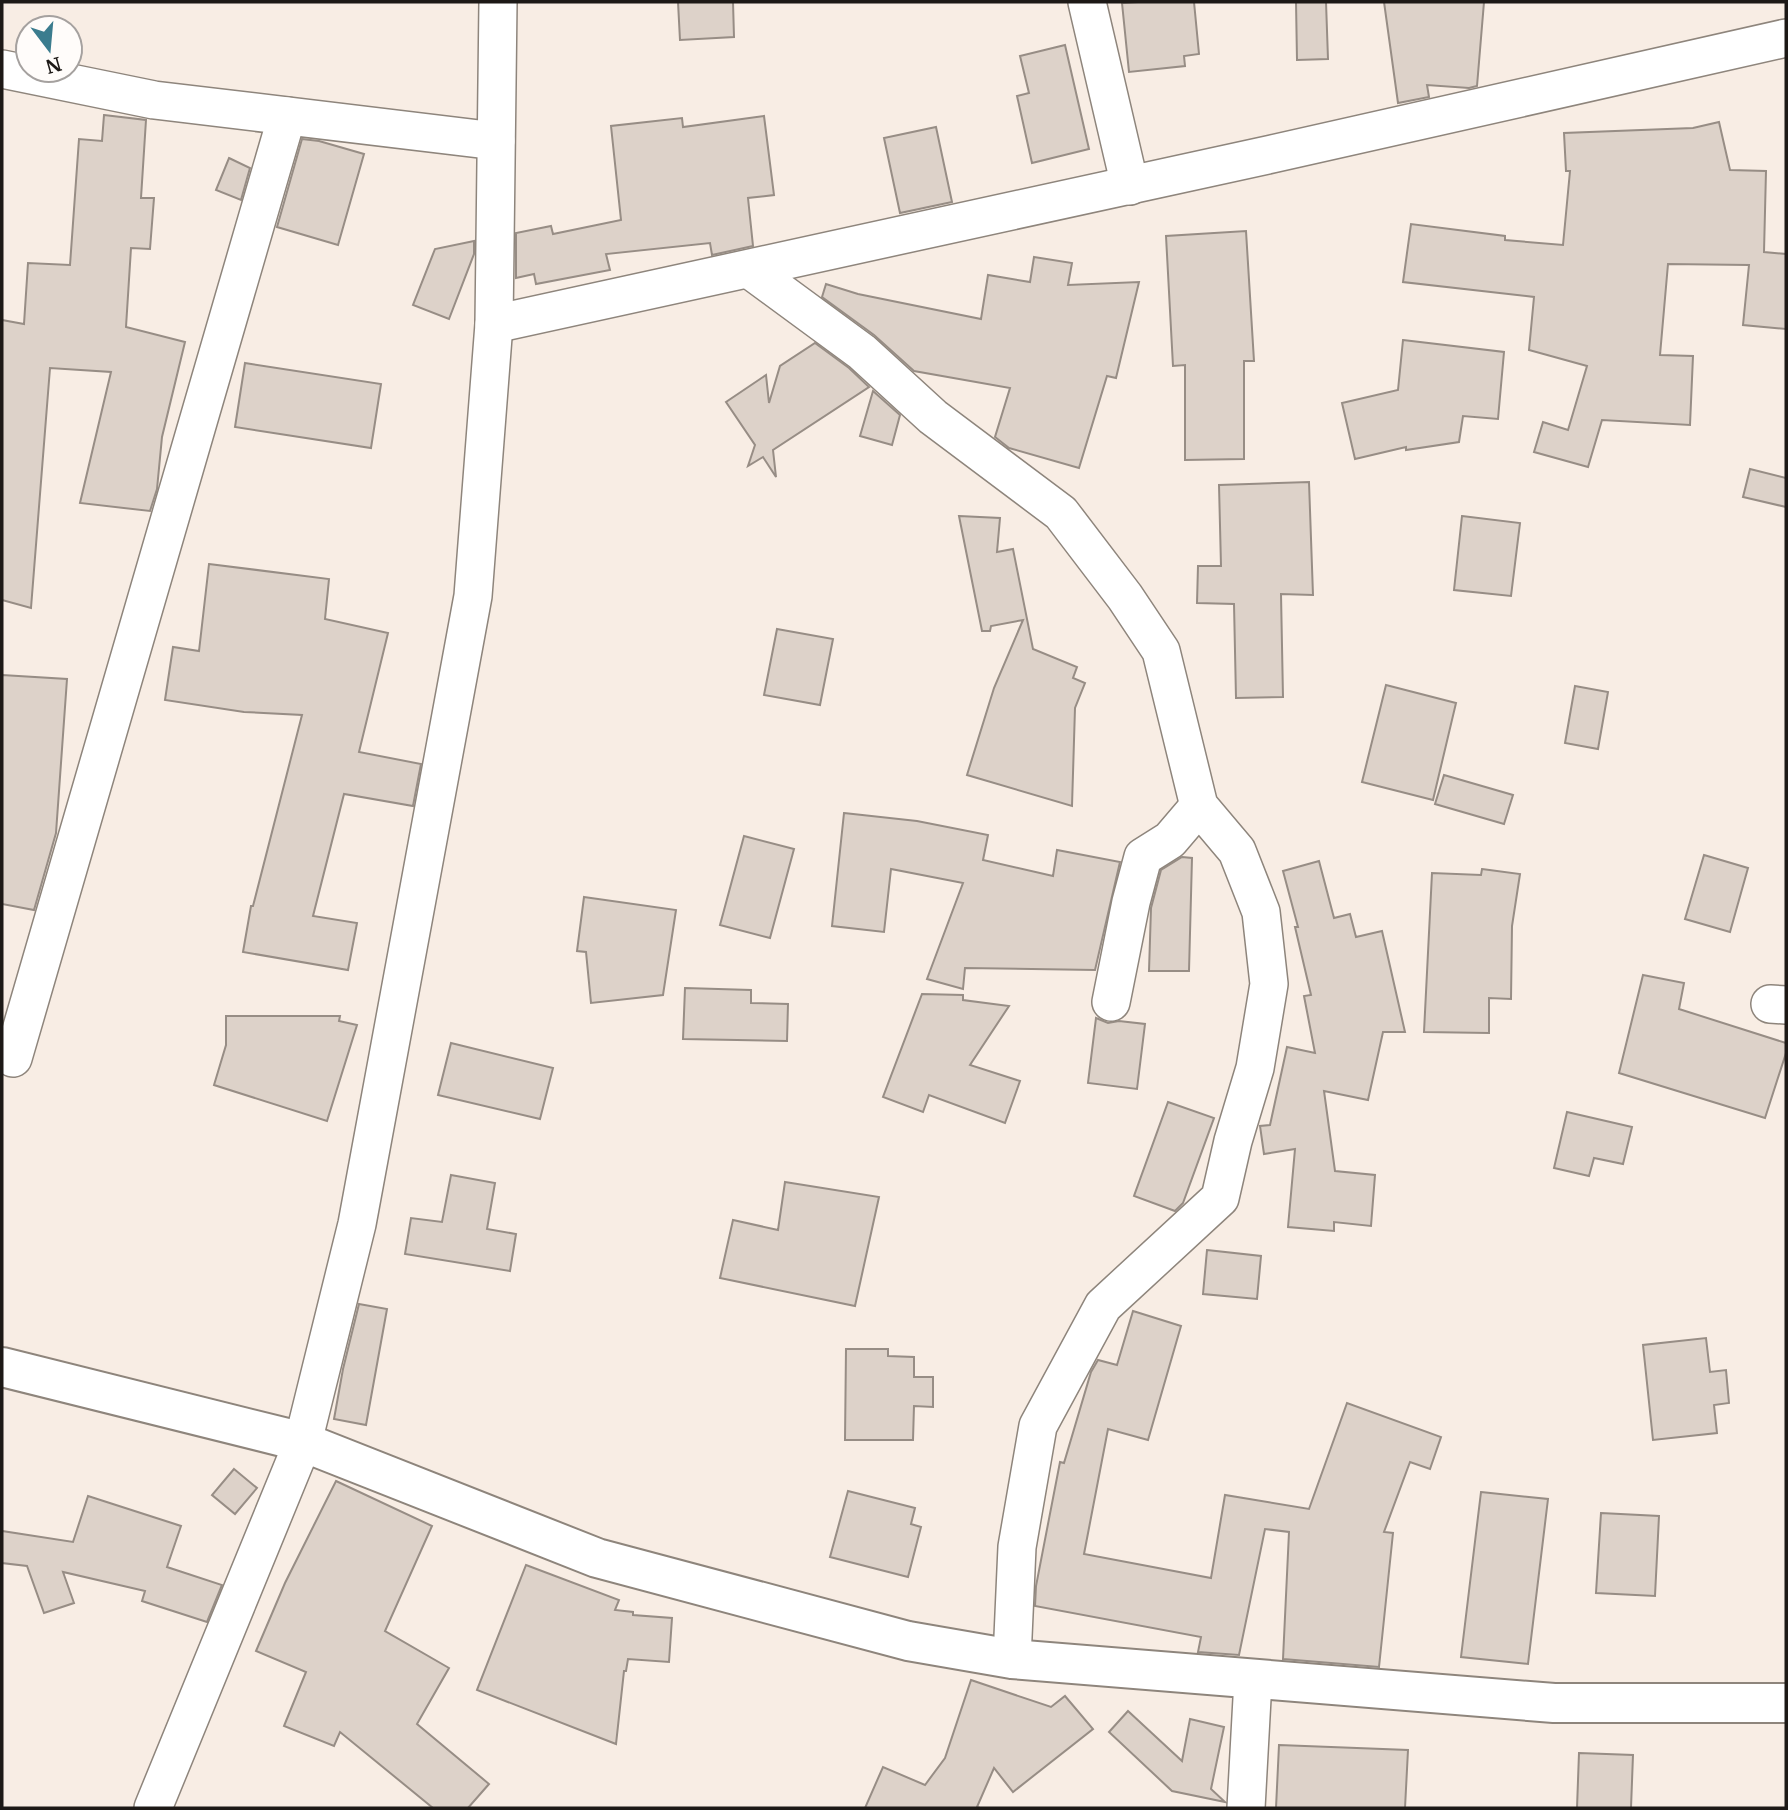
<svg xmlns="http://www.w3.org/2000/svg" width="1788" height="1810" viewBox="0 0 1788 1810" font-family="Merriweather,serif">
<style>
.building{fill:#ddd2c9;stroke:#978d85;stroke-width:2}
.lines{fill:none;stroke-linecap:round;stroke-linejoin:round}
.minor-casing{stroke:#8e857c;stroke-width:40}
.tertiary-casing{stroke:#8e857c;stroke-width:42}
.minor{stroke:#fff;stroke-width:37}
.tertiary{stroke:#fff;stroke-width:38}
</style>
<rect width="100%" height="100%" fill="#f8ede4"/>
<g class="building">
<polygon points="678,2 733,2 734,37 680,40"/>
<polygon points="1138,2 1194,2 1199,54 1184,56 1185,66 1129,72 1122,3"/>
<polygon points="1296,2 1326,2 1328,59 1297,60"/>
<polygon points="1384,2 1484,2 1477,86 1469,88 1427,85 1429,97 1398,103"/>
<polygon points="1065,45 1089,149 1032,163 1017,96 1029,93 1020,56"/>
<polygon points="104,115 146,120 141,198 154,198 150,249 131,248 126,327 185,342 162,437 157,489 150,511 80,503 111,372 50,368 31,608 2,600 2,320 24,324 28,263 70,265 79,139 102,141"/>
<polygon points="764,116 774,195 748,198 753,246 712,255 710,243 606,254 610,270 536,284 534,274 516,278 516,233 551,226 553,234 621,220 611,126 682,118 683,127"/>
<polygon points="1719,122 1730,170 1766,171 1764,252 1786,254 1786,329 1743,325 1749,265 1668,264 1660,355 1693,356 1690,425 1602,420 1588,467 1534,452 1543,422 1568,430 1587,366 1529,350 1534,297 1403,282 1411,224 1505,236 1505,240 1563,245 1570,171 1566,171 1564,133 1693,128"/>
<polygon points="936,127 952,202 900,213 884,138"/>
<polygon points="302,139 319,141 364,154 338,245 277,227"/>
<polygon points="229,158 250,168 241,200 216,190"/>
<polygon points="1246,231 1254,361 1244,361 1244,459 1185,460 1185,365 1173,366 1166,236"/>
<polygon points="474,241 474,254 449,319 413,305 435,249"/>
<polygon points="1034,257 1072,263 1068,285 1139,282 1116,378 1107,376 1079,468 1009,448 995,437 1010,388 914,371 874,335 822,297 826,284 858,294 981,319 988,275 1030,282"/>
<polygon points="1403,340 1504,352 1498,419 1463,416 1459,442 1406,450 1406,447 1355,459 1342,403 1398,390"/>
<polygon points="815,343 849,368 869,387 773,450 776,477 763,457 748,466 755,445 726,402 766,375 769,403 780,366"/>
<polygon points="245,363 381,384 371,448 235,427"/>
<polygon points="873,391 900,415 892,445 860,436"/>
<polygon points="1750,469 1786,478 1786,507 1743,497"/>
<polygon points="1309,482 1313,595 1281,594 1283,697 1236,698 1234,604 1197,603 1198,566 1221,566 1219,485"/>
<polygon points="959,516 1000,518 997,552 1013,549 1033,649 1077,667 1073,678 1085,683 1075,708 1072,806 967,775 994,688 1023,620 991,626 990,631 982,631"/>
<polygon points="1462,516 1520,523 1511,596 1454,590"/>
<polygon points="209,564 329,579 325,619 388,633 359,752 421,764 413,806 344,794 313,916 357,923 348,970 243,952 251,906 253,906 302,715 244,712 165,700 173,647 199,651"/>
<polygon points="777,629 833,639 820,705 764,695"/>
<polygon points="2,675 67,679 56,833 34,910 2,904"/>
<polygon points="1386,685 1456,703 1433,800 1362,782"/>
<polygon points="1575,686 1608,692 1598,749 1565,743"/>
<polygon points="1444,775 1513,795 1504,824 1435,804"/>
<polygon points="844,813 917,821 988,835 983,860 1053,876 1057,850 1120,862 1095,970 965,968 963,989 927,979 963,883 891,869 884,932 832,926"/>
<polygon points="744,836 794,849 770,938 720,925"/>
<polygon points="1704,855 1748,868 1730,932 1685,919"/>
<polygon points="1182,857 1192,858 1189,971 1149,971 1151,908 1161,870"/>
<polygon points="1319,861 1334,918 1350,914 1356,937 1382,931 1405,1032 1383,1032 1368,1100 1324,1091 1335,1171 1375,1175 1371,1226 1334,1222 1334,1231 1288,1227 1295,1149 1264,1154 1260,1126 1270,1125 1287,1047 1315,1053 1304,996 1311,995 1295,927 1298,927 1283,871"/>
<polygon points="1482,869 1520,874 1512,926 1511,999 1489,998 1489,1033 1424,1032 1432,873 1481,875"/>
<polygon points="584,897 676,910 663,995 591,1003 586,952 577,951"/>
<polygon points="1643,975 1684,983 1679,1009 1786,1043 1786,1053 1765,1118 1619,1073"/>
<polygon points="685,988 751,990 751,1003 788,1004 787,1041 683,1039"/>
<polygon points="922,994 963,995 963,1000 1009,1006 970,1065 1020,1081 1005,1123 929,1095 923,1112 883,1097"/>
<polygon points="226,1016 340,1016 339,1021 357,1025 327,1121 214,1085 226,1045"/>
<polygon points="1096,1018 1108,1023 1119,1021 1145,1024 1137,1089 1088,1083"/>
<polygon points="451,1043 553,1068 540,1119 438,1095"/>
<polygon points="1168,1102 1214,1118 1183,1203 1175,1211 1134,1196"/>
<polygon points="1567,1112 1632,1127 1623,1164 1594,1158 1589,1176 1554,1168"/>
<polygon points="451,1175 495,1183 487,1229 516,1234 510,1271 405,1254 411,1218 442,1222"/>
<polygon points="785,1182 879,1197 855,1306 720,1278 733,1220 778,1230"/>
<polygon points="1207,1250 1261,1256 1257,1299 1203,1294"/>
<polygon points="359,1304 387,1309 366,1425 334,1419 343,1369"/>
<polygon points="1133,1311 1181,1326 1148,1440 1108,1429 1084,1554 1211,1578 1225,1495 1309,1509 1347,1403 1441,1437 1430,1469 1410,1462 1384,1532 1393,1533 1379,1667 1283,1659 1289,1532 1265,1529 1239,1655 1198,1652 1201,1637 1035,1606 1036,1586 1060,1462 1064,1463 1091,1372 1098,1360 1117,1365"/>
<polygon points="1706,1338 1710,1372 1726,1370 1729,1403 1714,1405 1717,1433 1653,1440 1643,1345"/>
<polygon points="846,1349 888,1349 888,1356 914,1357 914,1377 933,1377 933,1407 914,1406 913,1440 845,1440"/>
<polygon points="234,1469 257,1488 235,1514 212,1495"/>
<polygon points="336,1481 432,1526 385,1631 449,1668 417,1724 489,1784 468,1808 433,1808 340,1732 334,1746 284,1726 306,1672 256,1651 285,1583"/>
<polygon points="848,1491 915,1508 911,1524 921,1527 908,1577 830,1557"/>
<polygon points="1481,1492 1548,1499 1528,1664 1461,1657"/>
<polygon points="88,1496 181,1526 167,1567 222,1585 207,1622 142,1601 145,1591 63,1572 74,1603 44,1613 27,1566 2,1563 2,1531 73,1542"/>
<polygon points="1601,1513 1659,1516 1655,1596 1596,1593"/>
<polygon points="526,1565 619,1600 615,1610 633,1612 633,1615 672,1618 669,1662 628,1659 626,1671 624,1671 616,1744 477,1690"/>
<polygon points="971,1680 1051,1707 1065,1696 1093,1729 1013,1792 994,1768 977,1807 980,1808 865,1808 883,1767 925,1785 945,1758"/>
<polygon points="1128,1711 1182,1761 1190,1719 1224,1727 1211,1789 1225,1802 1172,1791 1109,1732"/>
<polygon points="1279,1745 1408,1750 1405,1808 1276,1808"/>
<polygon points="1579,1753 1633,1755 1631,1808 1577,1808"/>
</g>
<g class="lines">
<defs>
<g id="minor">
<polyline points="1087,2 1130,186"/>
<polyline points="2,69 154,100 496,141"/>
<polyline points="749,269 862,352 933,417 1061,513 1125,597 1161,651 1199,806 1237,851 1261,912 1269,984 1255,1068 1233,1141 1220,1198 1103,1306 1038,1426 1017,1547 1012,1659"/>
<polyline points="494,324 1272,154 1786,38"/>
<polyline points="1111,1002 1131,902 1143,857 1170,840 1199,806"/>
<polyline points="1770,1004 1786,1005"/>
<polyline points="13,1058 287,116"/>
<polyline points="153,1808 303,1442 357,1224 473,596 494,324 498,2"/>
<polyline points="1246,1808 1253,1680"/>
</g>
<polyline id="tertiary" points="2,1367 303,1442 597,1558 908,1641 1012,1659 1554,1703 1786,1703"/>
</defs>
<use href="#minor" class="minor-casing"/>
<use href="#tertiary" class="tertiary-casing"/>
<use href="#minor" class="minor"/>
<use href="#tertiary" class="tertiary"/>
</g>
<rect width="1788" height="1810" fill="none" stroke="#1d1916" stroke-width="7"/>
<g transform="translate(49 49) rotate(164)"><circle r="33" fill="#fffcfa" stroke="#a5a19f" stroke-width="2"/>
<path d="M0-5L12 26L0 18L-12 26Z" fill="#3b7c8e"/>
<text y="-10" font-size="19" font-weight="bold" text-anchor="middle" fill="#1d1916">N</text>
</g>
</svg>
